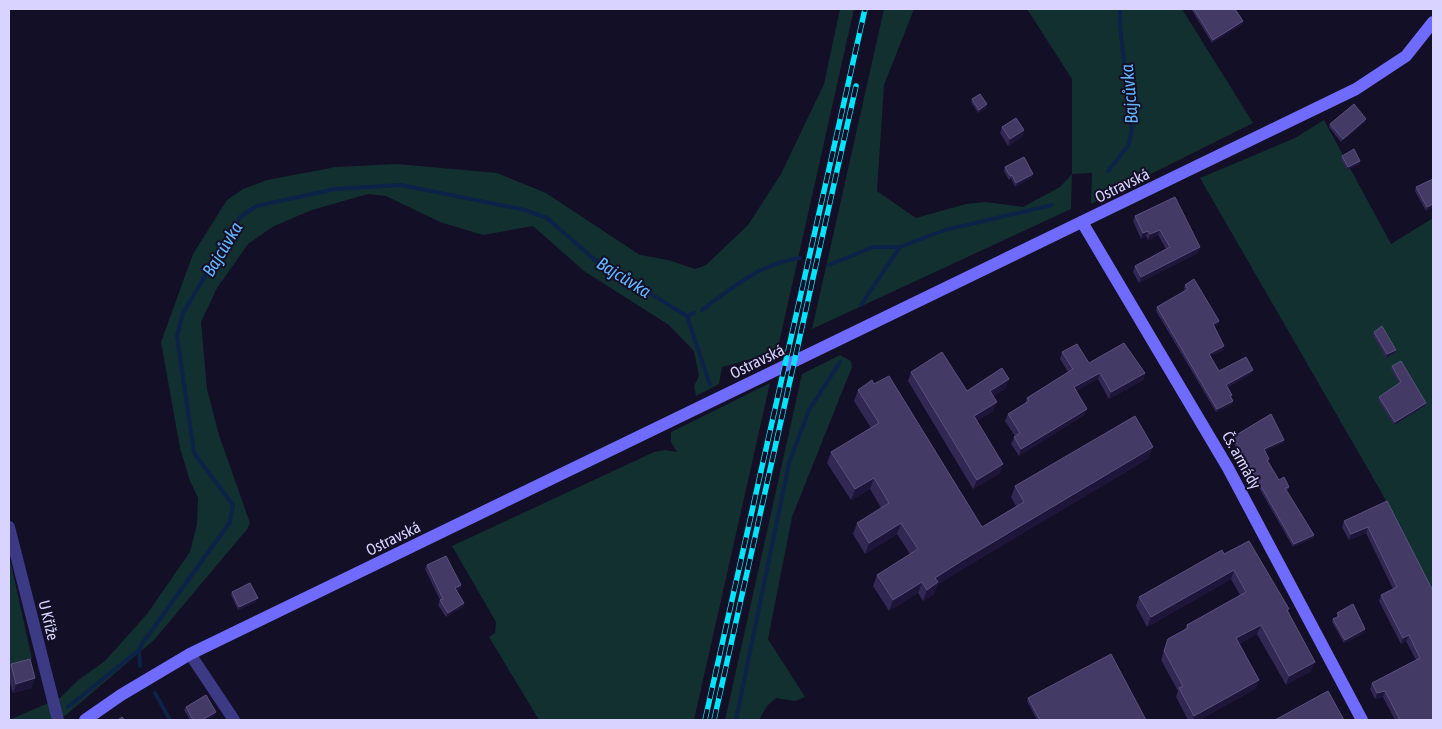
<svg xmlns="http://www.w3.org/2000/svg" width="1442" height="729" viewBox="0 0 1442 729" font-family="'Asap Condensed',sans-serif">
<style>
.green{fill:#12302f}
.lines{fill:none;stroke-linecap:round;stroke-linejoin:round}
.stream{stroke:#0c2248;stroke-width:4}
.minor{stroke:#3d3a85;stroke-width:12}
.secondary{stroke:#6f6bff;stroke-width:12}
.rail-casing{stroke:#00e5ff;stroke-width:5.5}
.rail{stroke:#130f26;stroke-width:4;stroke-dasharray:11;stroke-linecap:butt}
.wall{fill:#312854}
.shaded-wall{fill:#1d163a}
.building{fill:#433a66;stroke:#5a527e}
.labels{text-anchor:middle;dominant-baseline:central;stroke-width:4;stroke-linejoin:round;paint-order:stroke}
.street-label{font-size:16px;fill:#d9d4ff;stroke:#130f26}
.water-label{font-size:18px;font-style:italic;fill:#62b6ff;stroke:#130f26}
</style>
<rect width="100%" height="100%" fill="#130f26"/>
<g class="green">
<polygon points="840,9 854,9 777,352 722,367 719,384 696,396 694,386 699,376 694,351 669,325 584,271 533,226 483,235 440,222 386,196 368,194 312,210 274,226 248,244 217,288 201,322 207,389 219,435 250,523 248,528 154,640 66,715 57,720 9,720 60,698 77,681 105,661 147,614 190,552 197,524 198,498 190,481 180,448 161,342 193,254 227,200 243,189 267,180 336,167 397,164 497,173 546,193 640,255 668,260 695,269 706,265 748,225 781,174 824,84"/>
<polygon points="884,9 914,9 884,85 877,191 916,218 966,204 985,202 1023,207 1060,187 1072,174 1072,79 1027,9 1182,9 1253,123 1091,204 1092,173 1072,174 1071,209 812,329"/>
<polygon points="1324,120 1391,244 1433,218 1433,593 1383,495 1200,178 1295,138"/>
<polygon points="840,355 851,361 852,367 792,517 768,639 805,697 795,701 776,698 767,706 759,720 725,720 802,374"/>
<polygon points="770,383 694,720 539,720 489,637 495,633 496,622 452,546 654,452 665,450 677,452 671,442 671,432"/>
<polygon points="9,555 32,659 9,666"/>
</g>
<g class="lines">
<g class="stream">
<polyline points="1108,171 1128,146 1132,131 1120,26 1120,9"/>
<polyline points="829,265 873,247 900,247 945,230 1052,205"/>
<polyline points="861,305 900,247"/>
<path d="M 702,310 C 732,287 762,263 800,258"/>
<polyline points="687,316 710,385"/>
<polyline points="140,666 139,650 142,644 230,522 233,505 194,453 177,336 183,313 241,216 257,206 335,189 401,185 525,210 547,218 594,259 687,316 694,313"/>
<polyline points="155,693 170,720"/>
<polyline points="68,707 139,650"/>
<polyline points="736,720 789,463 809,410 840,362"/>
</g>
<g class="minor">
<polyline points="9,527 58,720"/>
<polyline points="190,654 234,720"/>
</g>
<g class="secondary">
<polyline points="1082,222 1228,468 1362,720"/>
<polyline points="85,720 121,695 190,654 1356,89 1406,56 1433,22"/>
</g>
<defs>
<g id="rail">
<polyline points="705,720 865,9"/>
<polyline points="714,720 856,86"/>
</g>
</defs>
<use href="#rail" class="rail-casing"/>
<use href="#rail" class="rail"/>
</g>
<g class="wall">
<polygon points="1191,9 1235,9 1243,21 1242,24 1212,43"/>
<polygon points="972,99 987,104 986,108 978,113 971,102"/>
<polygon points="1365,122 1341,142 1329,127 1330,124"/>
<polygon points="1002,127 1024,130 1022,137 1008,146 1000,133"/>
<polygon points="1342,156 1360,161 1359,164 1347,170 1341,159"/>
<polygon points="1005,167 1032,177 1015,187 1011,178 1009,180 1004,171"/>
<polygon points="1416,187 1433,207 1426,211 1415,191"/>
<polygon points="1135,216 1200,247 1198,253 1139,283 1133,272 1135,266 1166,249 1158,235 1148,240 1146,236 1141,239 1133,221"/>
<polygon points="1185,285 1219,321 1218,324 1214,326 1223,350 1210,356 1219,371 1252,373 1228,387 1232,395 1231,398 1233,401 1231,405 1216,412 1156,311 1157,307 1185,291 1184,288"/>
<polygon points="1374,332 1396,350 1395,353 1386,358 1373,335"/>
<polygon points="1062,352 1089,363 1145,373 1143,380 1109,399 1098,379 1076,391 1087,409 1084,415 1019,456 1011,444 1015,436 1005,421 1008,414 1025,404 1027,398 1068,372 1060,359"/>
<polygon points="1392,366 1425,406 1394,425 1378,400 1379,397 1399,384 1391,369"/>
<polygon points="911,372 967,391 1006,388 993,396 993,411 977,421 1000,473 973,489 908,381"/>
<polygon points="874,384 982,527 1016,506 1011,497 1015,486 1149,458 959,571 937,585 934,594 923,601 918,593 889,611 873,586 877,575 910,554 897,534 865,554 853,534 857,523 881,508 870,489 851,500 827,463 831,452 871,428 854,401 858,390"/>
<polygon points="1233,437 1284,440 1283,443 1265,451 1269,459 1268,462 1279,480 1289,487 1288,490 1286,490 1314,535 1313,538 1293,547 1232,441"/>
<polygon points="1387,501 1433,720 1395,720 1383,697 1375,699 1370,689 1372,683 1416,660 1406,641 1401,644 1379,601 1381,595 1393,589 1366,533 1349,540 1342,527 1344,521"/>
<polygon points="1224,554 1288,612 1311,671 1286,685 1257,634 1239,644 1259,680 1255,689 1199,720 1188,720 1176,697 1178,691 1161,660 1168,639 1185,629 1187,625 1240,595 1231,579 1147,627 1136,606 1139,597"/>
<polygon points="427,565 461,585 460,590 457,591 464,603 463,607 446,617 438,605 440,600 425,569"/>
<polygon points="232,592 256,602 238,610 231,595"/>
<polygon points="1337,613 1365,629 1364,633 1344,643 1332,622 1333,619 1337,617"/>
<polygon points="11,664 32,688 13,693 9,679 9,669"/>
<polygon points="1028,698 1146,720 1037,720 1027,701"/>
<polygon points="186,707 216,712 214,715 206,720 190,720 184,710"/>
</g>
<g class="shaded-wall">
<polygon points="1243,21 1242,24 1212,43 1213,40"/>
<polygon points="987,104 986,108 978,113 979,110"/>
<polygon points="1366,119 1365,122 1341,142 1343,139"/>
<polygon points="1024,130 1022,137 1008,146 1010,139"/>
<polygon points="1360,161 1359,164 1347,170 1348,167"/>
<polygon points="1033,174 1032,177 1015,187 1016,183"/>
<polygon points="1433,204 1433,207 1426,211 1427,207"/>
<polygon points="1160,230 1158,235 1148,240 1150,234"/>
<polygon points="1148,231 1146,236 1141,239 1143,233"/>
<polygon points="1200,247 1198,253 1139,283 1141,277"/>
<polygon points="1219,321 1218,324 1211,328 1213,324"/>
<polygon points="1224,346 1223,350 1208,357 1209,354"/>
<polygon points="1396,350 1395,353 1386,358 1387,354"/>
<polygon points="1253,370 1252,373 1225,388 1226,385"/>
<polygon points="1100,373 1098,379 1071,394 1074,387"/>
<polygon points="1145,373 1143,380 1109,399 1111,392"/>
<polygon points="1009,379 1006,388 987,400 990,391"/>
<polygon points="1233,401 1231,405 1216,412 1217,409"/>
<polygon points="997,402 993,411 971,425 974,416"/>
<polygon points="1426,403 1425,406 1394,425 1395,422"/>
<polygon points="1087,409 1084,415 1019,456 1021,449"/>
<polygon points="1284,440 1283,443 1262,452 1264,449"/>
<polygon points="1153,447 1149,458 959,571 937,585 934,594 923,601 927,590 935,578 963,560"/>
<polygon points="1003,464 1000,473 973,489 977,480"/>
<polygon points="874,478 870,489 851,500 855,489"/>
<polygon points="901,523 897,534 865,554 869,543"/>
<polygon points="1368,527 1366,533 1349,540 1351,534"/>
<polygon points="1314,535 1313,538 1293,547 1294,544"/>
<polygon points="1234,570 1231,579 1147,627 1151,617"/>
<polygon points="922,582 918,593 889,611 893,600"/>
<polygon points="461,585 460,590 454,593 455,588"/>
<polygon points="258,598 256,602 238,610 239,607"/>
<polygon points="464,603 463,607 446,617 448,613"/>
<polygon points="1261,625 1257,634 1233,648 1236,638"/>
<polygon points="1365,629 1364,633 1344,643 1345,640"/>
<polygon points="1409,635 1406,641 1401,644 1403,638"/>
<polygon points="1315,662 1311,671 1286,685 1289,676"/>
<polygon points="35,678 32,688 13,693 16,684"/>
<polygon points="1259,680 1255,689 1199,720 1193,720 1194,716"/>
<polygon points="1385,691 1383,697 1375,699 1377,693"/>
<polygon points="216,712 214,715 206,720 202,720"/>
</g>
<g class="building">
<polygon points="1194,9 1235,9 1243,21 1213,40"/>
<polygon points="980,94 987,104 979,110 972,99"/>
<polygon points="1354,104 1366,119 1343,139 1330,124"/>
<polygon points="1016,118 1024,130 1010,139 1002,127"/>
<polygon points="1354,149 1360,161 1348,167 1342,156"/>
<polygon points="1024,157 1033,174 1016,183 1012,175 1010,176 1005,167"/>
<polygon points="1433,179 1433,204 1427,207 1416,187"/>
<polygon points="1175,197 1200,247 1141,277 1135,266 1170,247 1160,230 1150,234 1148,231 1143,233 1135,216"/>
<polygon points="1194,279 1219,321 1213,324 1224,346 1209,354 1219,371 1246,357 1253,370 1226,385 1232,395 1230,396 1233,401 1217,409 1157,307 1188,289 1185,285"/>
<polygon points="1382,326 1396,350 1387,354 1374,332"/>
<polygon points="1124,343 1145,373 1111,392 1100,373 1074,387 1087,409 1021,449 1014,437 1020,433 1008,414 1029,401 1027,398 1073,369 1062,352 1077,344 1089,363"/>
<polygon points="942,352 967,391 1002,368 1009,379 990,391 997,402 974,416 1003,464 977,480 911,372"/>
<polygon points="1401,361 1426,403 1395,422 1379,397 1401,382 1392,366"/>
<polygon points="889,376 982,527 1024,502 1015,486 1135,416 1153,447 963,560 935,578 938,582 927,590 922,582 893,600 877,575 918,549 901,523 869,543 857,523 889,503 874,478 855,489 831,452 879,423 858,390 872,380 874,384"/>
<polygon points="1271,414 1284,440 1264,449 1269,459 1267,460 1279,480 1284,477 1289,487 1285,488 1314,535 1294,544 1233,437"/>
<polygon points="1387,501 1433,591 1433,720 1400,720 1385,691 1377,693 1372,683 1420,658 1409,635 1403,638 1381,595 1397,587 1368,527 1351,534 1344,521"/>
<polygon points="1249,541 1289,609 1287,610 1315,662 1289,676 1261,625 1236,638 1259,680 1194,716 1179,688 1183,686 1164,651 1168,639 1188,628 1187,625 1246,592 1234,570 1151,617 1139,597 1222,550 1224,554"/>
<polygon points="446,556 461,585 455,588 464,603 448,613 440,600 443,599 427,565"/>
<polygon points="250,583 258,598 239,607 232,592"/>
<polygon points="1353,604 1365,629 1345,640 1333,619 1339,616 1337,613"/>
<polygon points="1111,654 1146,720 1040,720 1028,698"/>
<polygon points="30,659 35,678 16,684 11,664"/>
<polygon points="1328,691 1344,720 1275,720"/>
<polygon points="206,695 216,712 202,720 193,720 186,707"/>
<polygon points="122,717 125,720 118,720"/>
</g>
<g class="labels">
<g class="street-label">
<text transform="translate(1122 185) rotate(-26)">Ostravská</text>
<text transform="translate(757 361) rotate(-26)">Ostravská</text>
<text transform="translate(1242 460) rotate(61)">Čs. armády</text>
<text transform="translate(393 538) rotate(-26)">Ostravská</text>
<text transform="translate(49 620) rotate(76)">U Kříže</text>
</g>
<g class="water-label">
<text transform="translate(1129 94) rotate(-95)">Bajcůvka</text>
<text transform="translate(222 249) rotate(-59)">Bajcůvka</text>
<text transform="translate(624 277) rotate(32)">Bajcůvka</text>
</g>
</g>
<rect width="1442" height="729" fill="none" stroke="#d9d4ff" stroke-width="20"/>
</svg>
